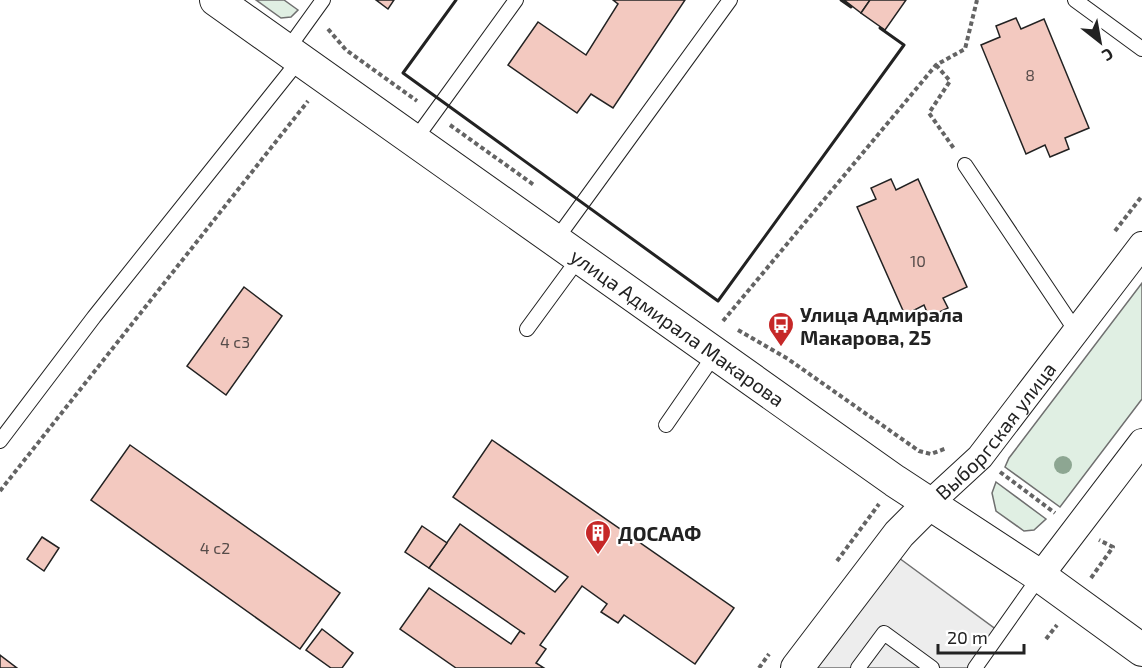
<svg xmlns="http://www.w3.org/2000/svg" width="1142" height="668" viewBox="0 0 1142 668" font-family="'Exo 2',sans-serif">
<style>
.green{fill:#e0efe3;stroke:#6f6f6f;stroke-width:1.5}
.parking{fill:#ededed;stroke:#6f6f6f;stroke-width:1.5}
.building{fill:#f3c9c0;stroke:#222;stroke-width:1.5}
.lines{fill:none;stroke-linecap:round;stroke-linejoin:round}
.service-casing{stroke:#222;stroke-width:16}
.minor-casing{stroke:#222;stroke-width:28}
.tertiary-casing{stroke:#222;stroke-width:34}
.path{stroke:#646464;stroke-width:4;stroke-dasharray:4.5 3;stroke-linecap:butt}
.service{stroke:#fff;stroke-width:14}
.minor{stroke:#fff;stroke-width:26}
.tertiary{stroke:#fff;stroke-width:32}
.wall{stroke:#222;stroke-width:3}
.tree{fill:#8da692}
.labels{text-anchor:middle;dominant-baseline:central;stroke-width:4.5;stroke-linejoin:round;paint-order:stroke}
.number-label{font-size:16px;fill:#564c4a}
.poi-label{font-size:20px;font-weight:bold;fill:#222;stroke:#fff;text-anchor:start}
.street-label{font-size:20px;fill:#222;stroke:#fff}
</style>
<rect width="100%" height="100%" fill="#fff"/>
<g class="green">
<polygon points="256,0 284,0 298,10 291,17 281,18"/>
<polygon points="1142,283 1142,399 1060,507 1005,467 1009,458"/>
<polygon points="996,482 1046,519 1034,530 1024,531 996,511 992,493"/>
</g>
<polygon class="parking" points="899,558 1005,636 981,668 817,668"/>
<g class="building">
<polygon points="376,0 394,0 388,9"/>
<polygon points="613,0 685,0 613,108 591,94 577,113 508,65 538,22 586,55 618,4"/>
<polygon points="844,0 870,0 861,13"/>
<polygon points="870,0 906,0 885,30 861,13"/>
<polygon points="1016,18 1021,29 1044,19 1089,128 1065,138 1069,149 1050,157 1045,145 1026,154 981,45 1000,37 996,26"/>
<polygon points="891,179 896,190 918,179 967,287 943,298 948,308 929,317 924,305 905,315 857,207 876,199 871,188"/>
<polygon points="244,287 282,316 226,395 187,366"/>
<polygon points="492,440 734,608 695,664 624,615 618,623 601,612 607,604 582,586 540,645 546,649 536,663 544,668 456,668 400,629 429,588 511,644 520,631 525,634 429,568 460,524 555,592 568,577 453,497"/>
<polygon points="130,445 340,593 300,649 91,500"/>
<polygon points="422,526 447,543 429,568 405,552"/>
<polygon points="42,537 59,548 44,571 27,559"/>
<polygon points="322,629 353,653 342,668 331,668 306,650"/>
<polygon points="0,655 17,668 0,668"/>
</g>
<g class="lines">
<defs>
<g id="service">
<polyline points="1075,0 1142,49"/>
<polyline points="287,50 323,0"/>
<polyline points="414,141 516,0"/>
<polyline points="965,165 1076,331"/>
<polyline points="555,241 730,0"/>
<polyline points="527,329 579,258"/>
<polyline points="666,425 715,354"/>
<polyline points="0,441 94,317 300,59"/>
<polyline points="858,668 884,633 932,668"/>
<polyline points="975,668 1040,576"/>
</g>
<g id="minor">
<path id="s1" d="M 930,503 L 980,457 L 1142,245"/>
<polyline points="1040,576 1142,442"/>
</g>
<g id="tertiary">
<path id="s2" d="M 216,0 L 895,481 L 1040,576 L 1142,650"/>
<polyline points="797,668 899,534 930,503"/>
</g>
</defs>
<use href="#service" class="service-casing"/>
<use href="#minor" class="minor-casing"/>
<use href="#tertiary" class="tertiary-casing"/>
<g class="path">
<polyline points="328,29 346,50 417,101"/>
<polyline points="936,65 950,81 929,113 955,150"/>
<polyline points="450,125 534,185"/>
<polyline points="1115,231 1142,196"/>
<polyline points="723,321 936,65 965,49 977,0"/>
<polyline points="738,330 788,359 919,451 931,454 947,448"/>
<polyline points="1000,472 1055,513"/>
<polyline points="0,491 308,101"/>
<polyline points="837,561 879,504"/>
<polyline points="1091,578 1113,547 1099,540"/>
<polyline points="1046,639 1057,625"/>
<polyline points="759,668 769,654"/>
</g>
<use href="#service" class="service"/>
<use href="#minor" class="minor"/>
<use href="#tertiary" class="tertiary"/>
<g class="wall">
<polyline points="456,0 403,73 718,301 904,45 880,28"/>
<polyline points="841,0 851,7"/>
</g>
</g>
<circle class="tree" cx="1063" cy="465" r="9"/>
<defs>
<symbol id="bus-pin" viewBox="-11 -11 22 30"><path d="M0 17L-7.5 6A9.5 9.5 0 1 1 7.5 6Z" fill="#c62828" stroke="#fff"/><path d="M-5-6H5V4H4V6H2V4H-2V6H-4V4H-5ZM-3.5-4V0h7V-4ZM-3.5 1.2v1.5H-2V1.2ZM2 1.2v1.5H3.5V1.2Z" fill="#fff"/></symbol>
<symbol id="building-pin" viewBox="-11 -11 22 30"><path d="M0 17L-7.5 6A9.5 9.5 0 1 1 7.5 6Z" fill="#c62828" stroke="#fff"/><path d="M-4-6H4V6H1V3H-1V6H-4ZM-2.5-4.3h1.7v1.8h-1.7ZM.8-4.3h1.7v1.8H.8ZM-2.5-1h1.7V.8h-1.7ZM.8-1h1.7V.8H.8Z" fill="#fff"/></symbol>
</defs>
<g fill-rule="evenodd">
<use href="#bus-pin" x="766" y="310" width="30" height="40"/>
<use href="#building-pin" x="583" y="518" width="30" height="40"/>
</g>
<g class="labels">
<g class="number-label">
<text x="1030" y="74">8</text>
<text x="918" y="260">10</text>
<text x="235" y="341">4 с3</text>
<text x="215" y="547">4 с2</text>
</g>
<g class="poi-label">
<text x="800" y="314">Улица Адмирала<tspan x="800" dy="23">Макарова, 25</tspan></text>
<text x="618" y="533">ДОСААФ</text>
</g>
<g class="street-label">
<text stroke="none"><textPath href="#s2" startOffset="566">улица Адмирала Макарова</textPath></text>
<text stroke="none"><textPath href="#s1" startOffset="98">Выборгская улица</textPath></text>
</g>
</g>
<g transform="translate(1100 42) rotate(149)" stroke="#ffffff" stroke-width="4.5" paint-order="stroke">
<path d="M0-4.5L10 22L0 15L-10 22Z" fill="#222222"/>
<text y="-9" font-size="16" font-weight="bold" text-anchor="middle" fill="#222222">С</text>
</g>
<path d="M938 644v9h86v-9" fill="none" stroke="#222222" stroke-width="3"/>
<text x="947" y="644" font-size="18" fill="#222222" stroke="#ffffff" stroke-width="4.5" paint-order="stroke">20 m</text>
</svg>
